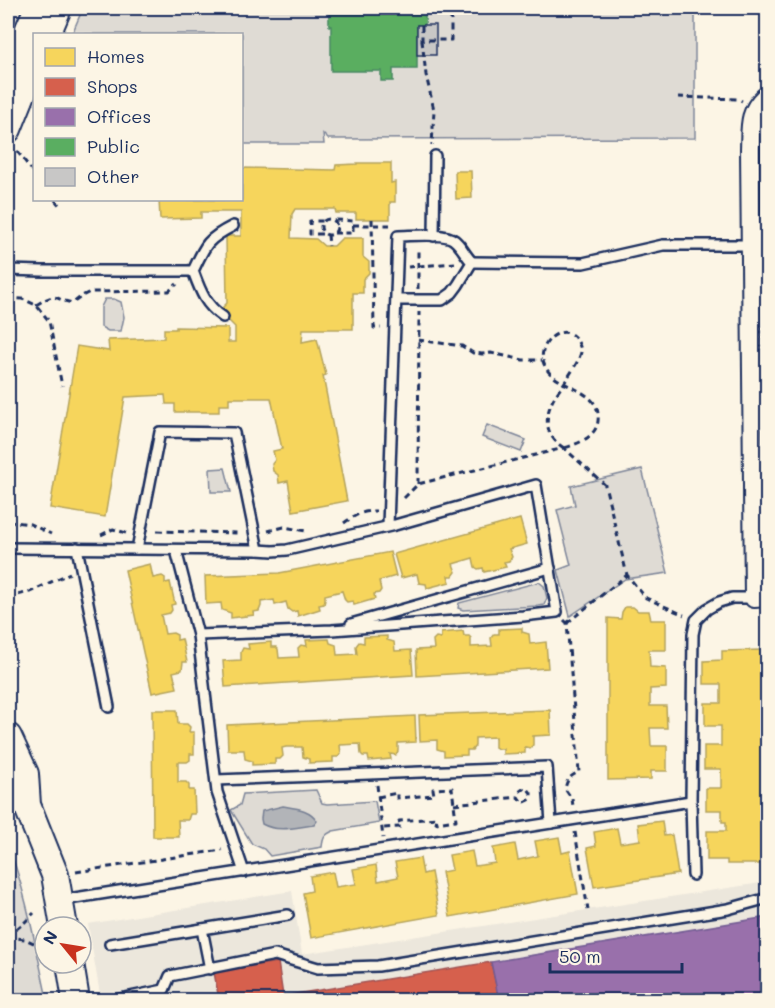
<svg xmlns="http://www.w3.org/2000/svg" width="775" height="1008" viewBox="0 0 775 1008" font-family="Mali,sans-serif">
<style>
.built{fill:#ece7dc}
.green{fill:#dfdbd4;stroke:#7d8599;stroke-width:1.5}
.water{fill:#b2b4b8;stroke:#767f94;stroke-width:1.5}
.homes{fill:#f6d55c;stroke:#b4a35d;stroke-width:1.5}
.shops{fill:#d6604d;stroke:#9e5152;stroke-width:1.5}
.offices{fill:#9970ab;stroke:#735c94;stroke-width:1.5}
.public{fill:#5aae61;stroke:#478860;stroke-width:1.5}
.building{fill:#c8c7c6;stroke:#1b2f5e;stroke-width:1.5}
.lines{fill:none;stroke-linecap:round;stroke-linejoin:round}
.lane-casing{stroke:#1b2f5e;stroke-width:14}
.street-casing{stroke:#1b2f5e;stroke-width:22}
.secondary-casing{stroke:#1b2f5e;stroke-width:30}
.path{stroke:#1b2f5e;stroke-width:3;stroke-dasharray:6 4.5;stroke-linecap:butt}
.lane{stroke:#fcf5e5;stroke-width:9}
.street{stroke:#fcf5e5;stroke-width:18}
.secondary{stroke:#fcf5e5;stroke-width:26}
</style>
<rect width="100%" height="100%" fill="#fcf5e5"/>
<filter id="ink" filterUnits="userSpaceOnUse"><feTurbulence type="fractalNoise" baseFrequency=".0167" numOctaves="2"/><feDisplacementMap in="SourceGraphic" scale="12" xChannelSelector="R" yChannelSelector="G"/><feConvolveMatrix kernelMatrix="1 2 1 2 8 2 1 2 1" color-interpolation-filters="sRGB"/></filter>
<g filter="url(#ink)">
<polygon class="built" points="767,882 767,1000 101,1000 88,924 292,891 302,954"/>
<g class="green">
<polygon points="83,8 695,8 695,138 328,139 323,134 324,144 242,144 242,34 72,34"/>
<polygon points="105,299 114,299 121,302 124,317 121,331 108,331 101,327 101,307"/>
<polygon points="487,425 526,440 521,452 482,437"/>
<polygon points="225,468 231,492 211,492 210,469"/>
<polygon points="642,469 668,573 625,579 570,616 558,570 571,565 557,510 575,505 571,486"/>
<polygon points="539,582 544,586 547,598 544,605 538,606 463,610 458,608 459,603"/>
<path d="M 316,790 L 322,803 L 327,804 L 375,801 L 379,823 L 333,831 C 324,835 323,838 322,847 L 270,856 L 264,849 L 252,844 L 231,810 L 240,805 L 243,794 Z"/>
<path d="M 8,845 C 26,892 35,944 46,994 L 8,1000 Z"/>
</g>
<path class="water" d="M 283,806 C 295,808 311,809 317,821 L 314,825 C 297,827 278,833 262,824 L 261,819 L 262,811 Z"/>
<g class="homes">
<polygon points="357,163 391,163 391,183 395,182 395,202 390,202 390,219 356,219 356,213 336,213 335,209 295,209 292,214 291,238 316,239 324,246 334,246 342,238 363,238 363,257 369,262 369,273 363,279 363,293 353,293 353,329 303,329 302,342 317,339 326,375 323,376 347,501 293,511 288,481 279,483 278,475 273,471 272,464 275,460 273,451 282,449 271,398 229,398 229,405 219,405 219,412 175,412 175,404 166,404 165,395 125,397 105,517 50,508 77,346 109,351 108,340 164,338 164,329 176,329 176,327 228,328 228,342 235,342 235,327 222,314 222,308 227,303 226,236 241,236 241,212 201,212 201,218 160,219 159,200 242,200 242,168 335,170 336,165 357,164"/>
<polygon points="455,171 471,171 472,198 456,199"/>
<polygon points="520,519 527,544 509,549 512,557 509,561 504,562 506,567 484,572 483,568 478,569 475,567 473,558 453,564 456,572 453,576 448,576 450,582 427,588 426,584 419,583 417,574 401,578 394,554"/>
<polygon points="390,552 396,576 379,581 381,590 379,593 374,594 375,599 354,605 353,601 347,602 345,600 342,591 325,595 325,600 324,604 319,605 320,609 298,616 297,611 292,612 288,609 286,602 275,605 274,600 261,602 261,606 259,611 253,612 254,615 231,618 231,613 222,610 221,603 206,604 205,576 279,573"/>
<polygon points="150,564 153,578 162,576 165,578 165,583 170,582 175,604 171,605 172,610 170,613 161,615 165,634 173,633 177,635 177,640 182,639 187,662 183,662 182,670 173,672 177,688 152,693 125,570"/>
<polygon points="625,607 633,607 638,611 649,611 651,620 666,620 666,650 649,650 650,667 666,668 666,688 650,689 650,706 666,706 667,728 650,728 651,746 667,746 667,771 651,771 651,779 608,780 608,618 621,619 622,612"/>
<polygon points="522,628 522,632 529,634 530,644 546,642 548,668 417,676 416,650 434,649 433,640 436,637 441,638 441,633 463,631 464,636 469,636 471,638 471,647 492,646 491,638 494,634 499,634 499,629"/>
<polygon points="387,636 387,640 394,642 395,651 411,650 413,675 225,687 223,661 241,660 241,652 243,648 249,649 248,644 271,642 271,647 276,647 278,649 279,658 299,657 298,648 301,645 307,646 306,640 329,639 330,643 336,645 337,655 357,654 356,646 359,642 364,643 364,637"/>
<polygon points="762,650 761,694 764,694 764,824 761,824 761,864 727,864 727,860 707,860 707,831 726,831 726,822 722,822 722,810 706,810 706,788 721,788 721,769 704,769 704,746 721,746 721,726 705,726 705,703 721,703 721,684 704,684 704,661 722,660 722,651"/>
<polygon points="152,710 177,710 178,724 187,724 190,727 189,732 194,732 194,754 190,754 190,760 187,762 178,762 178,782 186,782 189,785 189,790 194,790 195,814 190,814 188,820 178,820 179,837 153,837"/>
<polygon points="550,710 551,735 533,736 533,745 530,748 525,747 525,753 503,754 503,749 498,749 495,747 495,737 475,738 475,746 472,750 467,750 467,755 444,756 444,751 437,749 437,740 420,741 419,715"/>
<polygon points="415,716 416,742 398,743 398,751 396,755 390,754 391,759 369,761 368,756 363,756 361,754 360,744 340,745 341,754 338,757 333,757 333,762 309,763 309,759 303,757 302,747 286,747 282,748 283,756 280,759 275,759 275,764 252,765 252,761 245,759 244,750 228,750 227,725"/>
<polygon points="662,821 664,836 672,835 678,874 594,887 587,848 596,846 594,832 617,828 620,843 640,840 638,824"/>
<polygon points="559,837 562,853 570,851 578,894 450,917 442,872 452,870 449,855 472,851 475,866 495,863 493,848 515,844 518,860 538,856 535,841"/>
<polygon points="420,858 423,874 431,872 439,915 311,938 303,893 312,891 310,876 333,872 336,887 356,884 353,869 376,865 378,881 398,877 395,862"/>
</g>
<g class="shops">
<polygon points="278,962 283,996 491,962 499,1000 219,1000 214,972"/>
<polygon points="570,993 572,1000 533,1000"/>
</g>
<polygon class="offices" points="768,917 768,1000 572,1000 570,993 533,1000 499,1000 491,962"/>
<polygon class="public" points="329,8 428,8 428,9 425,10 425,25 417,25 417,69 393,69 393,81 381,81 381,71 331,71 331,26 329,26"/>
<rect class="building" x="417" y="25" width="19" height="30"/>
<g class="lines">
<defs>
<g id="lane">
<polyline points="434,236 435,156"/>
<polyline points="472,262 583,263 663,245 750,245"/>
<polyline points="8,270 42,271 193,271"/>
<path d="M 223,317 C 205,305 200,290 193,271 C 205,245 207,239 233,226"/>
<path d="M 388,526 L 398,236 C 411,236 445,232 454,240 C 461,245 465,255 472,262 L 458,285 L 452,293 L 442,300 L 396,300"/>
<polyline points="8,548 258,550 273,551 287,550 395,525 536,485 557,612 523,616 332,630 198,635"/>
<polyline points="77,548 109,707"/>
<polyline points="137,549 160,432 234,433 258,550"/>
<polyline points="176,550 198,635 217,792 244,872"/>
<polyline points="351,624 550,568"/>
<polyline points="216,780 547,767 551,823"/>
<polyline points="693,875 691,801 693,634 696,620 707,609 719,602 732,598 754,598"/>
<polyline points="62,900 691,801"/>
<polyline points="202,929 210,969"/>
<polyline points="110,944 288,915"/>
<polyline points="115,1000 164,990 170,976 275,955 318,968 378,966 728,909 768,898"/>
</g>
<path id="street" d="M 768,97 L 765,97 C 748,113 751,127 750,149 L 754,598 L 768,597"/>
<g id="secondary">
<polyline points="47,34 58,8"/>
<polyline points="8,77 38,8"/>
<polyline points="8,129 34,64"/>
<polyline points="8,737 25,774 27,805 55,875 64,927"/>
<polyline points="70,963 76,1000"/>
</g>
</defs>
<use href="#lane" class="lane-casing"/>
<use href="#street" class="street-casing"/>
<use href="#secondary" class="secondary-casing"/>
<g class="path">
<polyline points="422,25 422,40 451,40 451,8"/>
<polyline points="422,40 426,75 434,110 432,145"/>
<polyline points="678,97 738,99 742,101"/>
<polyline points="17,151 34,173"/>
<polyline points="55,200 61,207"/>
<circle cx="329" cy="227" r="8"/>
<polyline points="372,219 374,328 381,328"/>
<polyline points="353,225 390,225"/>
<polyline points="334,233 353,233 353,221 336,220"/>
<polyline points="322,234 310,234 310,221 324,221"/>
<polyline points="328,235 329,246"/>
<polyline points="408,267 455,263"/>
<polyline points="418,289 418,247"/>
<polyline points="8,298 22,299 36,305 49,321 62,386"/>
<path d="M 36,305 C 59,291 51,299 73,303 L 82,296 L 90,292 L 169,291 L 177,284"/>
<polyline points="418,340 462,346 473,353 482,354 491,353 523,360 542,360"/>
<path d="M 564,448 C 543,435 544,415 555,396 C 562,386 579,363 581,352 C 581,348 579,343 576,339 C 563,321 538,343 543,361 C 551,391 602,385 598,421 C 596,437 578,444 564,448"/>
<polyline points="418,484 419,312"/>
<polyline points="404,498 418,484 564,448 605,485 627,575 646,598 684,615"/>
<polyline points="8,521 30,524 51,534"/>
<path d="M 344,523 C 355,515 362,511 376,511"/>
<polyline points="157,531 238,533"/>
<polyline points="268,531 284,527 306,531"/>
<polyline points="101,535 113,529 129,534"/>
<polyline points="8,597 30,592 70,573"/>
<path d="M 564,620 L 567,623 L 579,772 C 570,776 567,779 565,789 L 572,799 L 573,806"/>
<polyline points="567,623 627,575"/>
<polyline points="377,785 383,838"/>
<polyline points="378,797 397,793 397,798 434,795 433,789 452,788 456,820 436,823 437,818 399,821 401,827 382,828"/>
<polyline points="454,804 518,797 521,801 525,802 531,799 531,793 528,789 523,789 519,792 518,797"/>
<polyline points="575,832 588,910"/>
<polyline points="76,872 222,850"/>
<polyline points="8,936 25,922 34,913"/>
<polyline points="8,937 25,939 42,947"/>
</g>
<use href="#lane" class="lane"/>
<use href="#street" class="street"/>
<use href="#secondary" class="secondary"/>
</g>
</g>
<rect width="775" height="1008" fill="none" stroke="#fcf5e5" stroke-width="30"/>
<rect x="15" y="15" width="745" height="978" fill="none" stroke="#1b2f5e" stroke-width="2" filter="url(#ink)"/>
<rect x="33" y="33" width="210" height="168" fill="#fcf5e5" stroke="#a2a6af" stroke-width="1.5"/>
<rect x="45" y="48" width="30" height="18" fill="#f6d55c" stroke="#a2a6af" stroke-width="1.5"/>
<text x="87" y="63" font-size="18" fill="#1b2f5e">Homes</text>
<rect x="45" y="78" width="30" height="18" fill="#d6604d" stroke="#a2a6af" stroke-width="1.5"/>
<text x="87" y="93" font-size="18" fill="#1b2f5e">Shops</text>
<rect x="45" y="108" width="30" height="18" fill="#9970ab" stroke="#a2a6af" stroke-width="1.5"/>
<text x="87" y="123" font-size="18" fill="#1b2f5e">Offices</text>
<rect x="45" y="138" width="30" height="18" fill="#5aae61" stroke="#a2a6af" stroke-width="1.5"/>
<text x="87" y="153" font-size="18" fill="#1b2f5e">Public</text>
<rect x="45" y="168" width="30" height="18" fill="#c8c7c6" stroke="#a2a6af" stroke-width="1.5"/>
<text x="87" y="183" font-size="18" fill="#1b2f5e">Other</text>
<g transform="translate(63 945) rotate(300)"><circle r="28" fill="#fcf5e5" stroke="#a2a6af" stroke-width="1.5"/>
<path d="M0-4.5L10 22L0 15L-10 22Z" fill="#c8321e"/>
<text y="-9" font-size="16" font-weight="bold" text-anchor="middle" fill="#1b2f5e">N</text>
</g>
<path d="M550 963v9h132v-9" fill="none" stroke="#1b2f5e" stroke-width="3"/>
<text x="559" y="963" font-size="18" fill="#1b2f5e" stroke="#fcf5e5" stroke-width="4.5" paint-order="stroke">50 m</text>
</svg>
